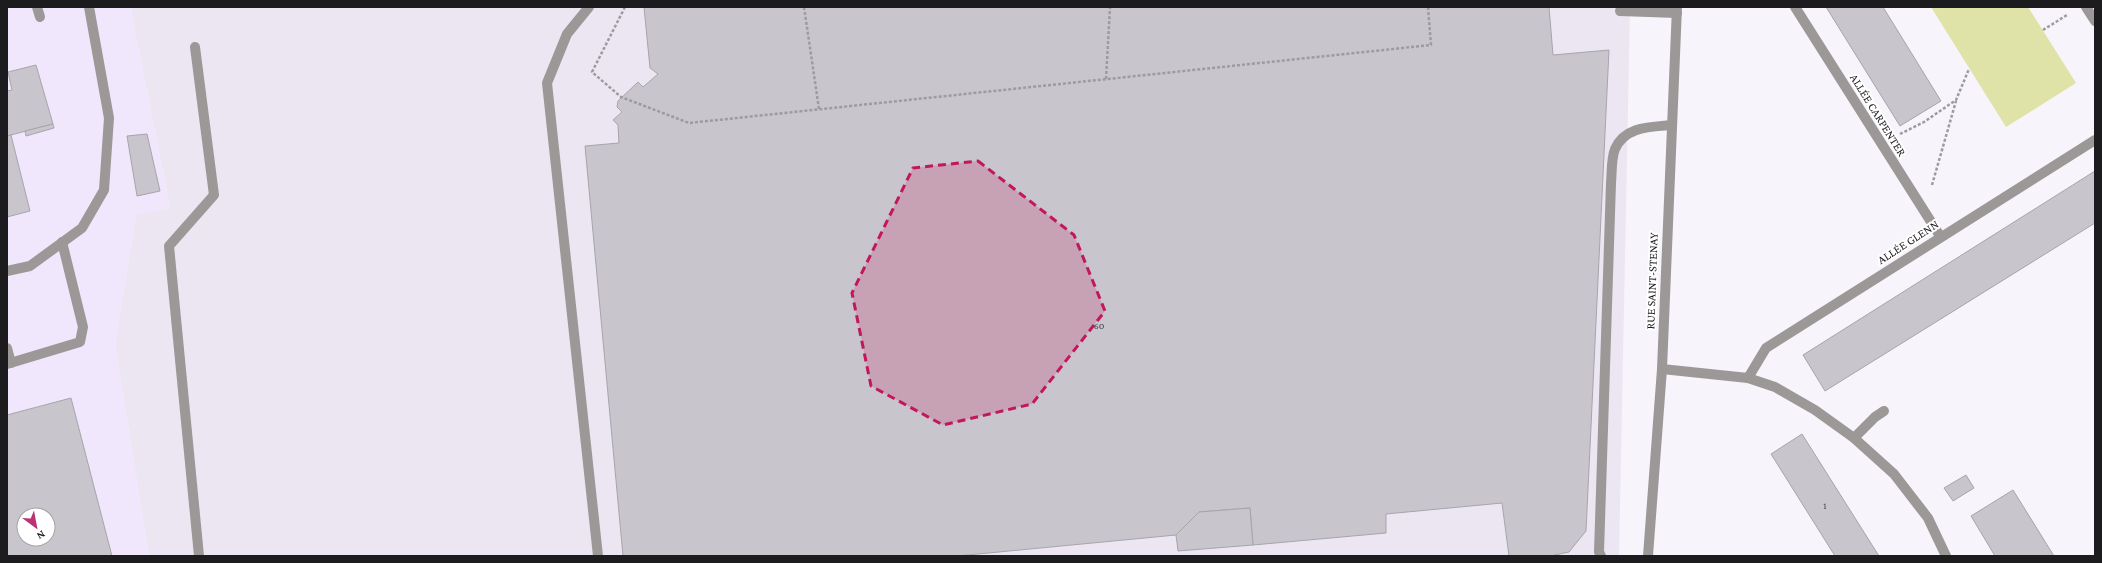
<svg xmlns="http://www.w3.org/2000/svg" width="2102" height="563" viewBox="0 0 2102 563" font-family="'Crimson Pro',serif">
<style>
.built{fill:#ece6f3}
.industrial{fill:#f0e7fc;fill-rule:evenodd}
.green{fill:#dfe3a7}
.building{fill:#c8c5cc;stroke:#a7a4ab;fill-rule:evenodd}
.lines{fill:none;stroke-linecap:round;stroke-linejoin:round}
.path{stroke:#9d9ba0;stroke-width:2.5;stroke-dasharray:3 2;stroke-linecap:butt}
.lane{stroke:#9c9897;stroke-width:10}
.street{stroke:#9c9897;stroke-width:10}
.marked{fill:#c2185b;fill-opacity:0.2;stroke:#c2185b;stroke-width:3;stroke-dasharray:8 5;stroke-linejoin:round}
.labels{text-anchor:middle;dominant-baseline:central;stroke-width:4;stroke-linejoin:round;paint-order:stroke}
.number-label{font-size:10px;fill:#474649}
.street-label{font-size:12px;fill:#1c1b1d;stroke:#fff}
</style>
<rect width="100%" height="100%" fill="#f7f4fb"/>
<polygon class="built" points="130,7 1630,7 1619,556 149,556 115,346 136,214 170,207"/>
<path class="industrial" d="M 7,7 L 130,7 L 170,208 L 136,215 L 115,346 L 149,556 L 7,556 ZM 24,515 L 48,515 L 48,539 L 24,539 Z"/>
<polygon class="green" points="1931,7 2028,7 2076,83 2006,127"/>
<g class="building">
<polygon points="644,7 1549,7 1553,55 1609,50 1586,531 1569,552 1550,556 1509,556 1502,503 1386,514 1386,533 1253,545 1250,508 1199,512 1176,535 957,556 623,556 585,146 619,143 618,125 613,120 622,112 617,107 618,101 638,82 643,87 658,74 650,68"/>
<polygon points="1826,7 1883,7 1941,101 1900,126"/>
<polygon points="36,65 53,124 7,136 7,91 12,90 8,72"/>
<polygon points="53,124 54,128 26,136 25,131"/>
<polygon points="147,134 160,191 137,196 127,136"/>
<polygon points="11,135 30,211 7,217 7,136"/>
<polygon points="2095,171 2095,223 1825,391 1803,355"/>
<path d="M 71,398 L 112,556 L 7,556 L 7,415 ZM 24,515 L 48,515 L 48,539 L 24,539 Z"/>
<polygon points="1802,434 1879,556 1835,556 1771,454"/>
<polygon points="1966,475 1974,488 1953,501 1944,488"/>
<polygon points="2013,490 2054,556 1995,556 1971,516"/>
<polygon points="1250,508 1253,545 1178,551 1176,535 1199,512"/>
</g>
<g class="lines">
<g class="path">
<polyline points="625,7 592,72 621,97 689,123 1431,45 1428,7"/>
<polyline points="804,7 819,109"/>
<polyline points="2043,30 2067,15"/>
<polyline points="1106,79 1110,7"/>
<polyline points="1900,134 1924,122 1956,100 1969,69"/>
<polyline points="1932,185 1956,101"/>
</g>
<g class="lane">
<polyline points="37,7 40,17"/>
<polyline points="589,7 567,34 547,83 598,556"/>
<polyline points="1795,7 1940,236"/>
<polyline points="2086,7 2095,21"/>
<polyline points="1620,11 1677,13"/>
<polyline points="195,47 214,195 169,246 199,556"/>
<polyline points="7,271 30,266 82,228 104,190 109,118 89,7"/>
<polyline points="7,348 11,363"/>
<polyline points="7,364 80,342 83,327 62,242"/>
<polyline points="1748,378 1766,348 2095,140"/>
<polyline points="1854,438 1875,417 1884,411"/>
<path d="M 1601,556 L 1599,552 L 1611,183 C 1612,173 1611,159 1615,149 C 1625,126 1651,127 1672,125"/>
</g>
<g class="street">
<polyline points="1662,369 1748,378 1775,387 1815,410 1854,438 1894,474 1928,518 1946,556"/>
<polyline points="1648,556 1662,369 1677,7"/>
</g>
</g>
<path class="marked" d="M 978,161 L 1074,235 L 1105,311 L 1032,404 L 943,425 L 871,386 L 852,293 L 913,168 Z"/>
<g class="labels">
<g class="number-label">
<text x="1099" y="325">60</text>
<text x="1825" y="505">1</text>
</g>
<g class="street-label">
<text transform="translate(1878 115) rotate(58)">ALLÉE CARPENTER</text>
<text transform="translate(1908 242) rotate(-33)">ALLÉE GLENN</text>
<text transform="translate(1652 281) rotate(-88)">RUE SAINT-STENAY</text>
</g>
</g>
<rect width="2102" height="563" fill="none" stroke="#1c1b1d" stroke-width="16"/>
<g transform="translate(36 527) rotate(148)"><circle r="19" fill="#ffffff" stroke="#a4a4a5"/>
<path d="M0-3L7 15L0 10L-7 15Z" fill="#ba3375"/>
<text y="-6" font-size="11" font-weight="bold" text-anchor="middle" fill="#1c1b1d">N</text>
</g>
</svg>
